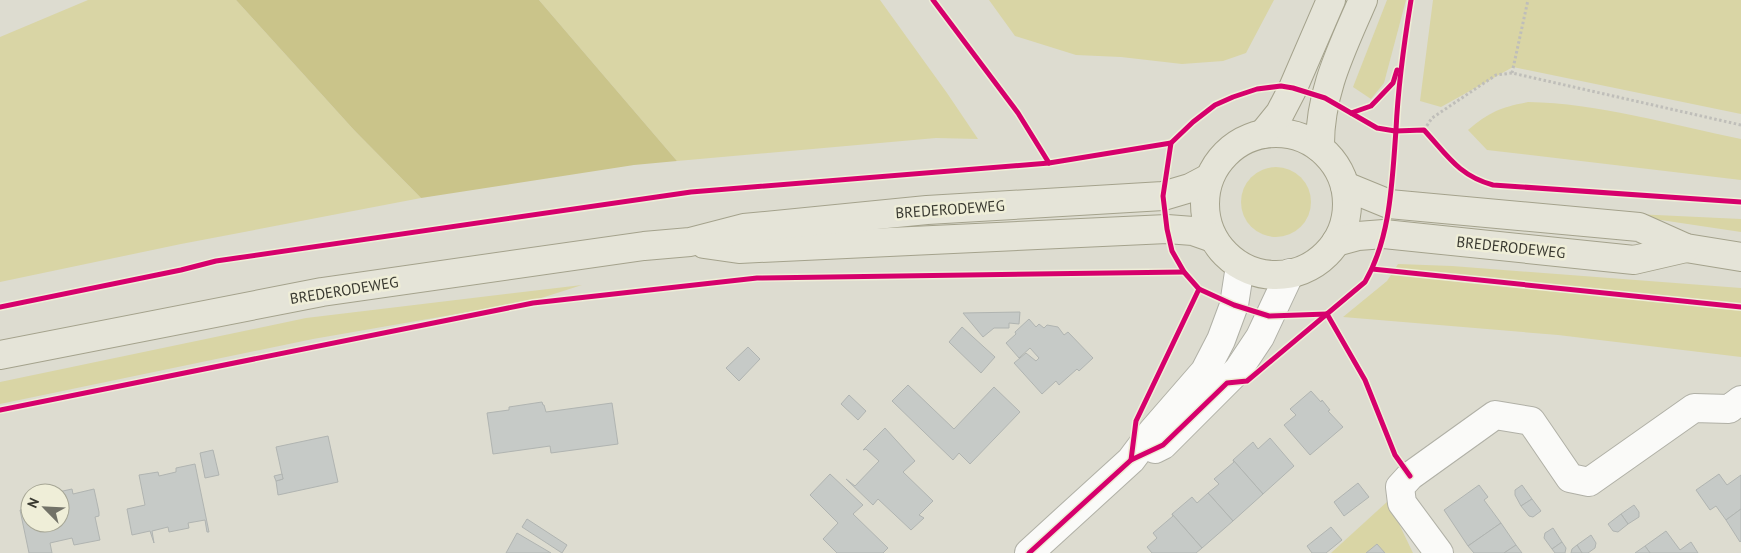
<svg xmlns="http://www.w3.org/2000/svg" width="1741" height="553" viewBox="0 0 1741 553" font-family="'PT Sans',sans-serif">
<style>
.green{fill:#d9d5a5}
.forest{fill:#cac48a}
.building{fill:#c6cac7;stroke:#b0b4b1}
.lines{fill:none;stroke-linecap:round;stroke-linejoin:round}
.minor-casing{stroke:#b0b0a6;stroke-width:30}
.major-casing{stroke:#a4a28c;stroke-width:30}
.path{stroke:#bfbeb9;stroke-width:3;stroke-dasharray:2.5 2.5;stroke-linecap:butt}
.minor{stroke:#fafaf8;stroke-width:28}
.major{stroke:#e5e4d8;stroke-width:28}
.cycleway-casing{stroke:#efeed8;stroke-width:8}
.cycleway{stroke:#d6006c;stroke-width:5}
.labels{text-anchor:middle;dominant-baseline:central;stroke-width:5;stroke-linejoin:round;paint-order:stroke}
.street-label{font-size:15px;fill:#393930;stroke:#efeed8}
</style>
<rect width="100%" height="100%" fill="#dddcd0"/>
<g class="green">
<polygon points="88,0 236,0 354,130 421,198 181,244 0,282 0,37"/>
<polygon points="539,0 880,0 947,93 978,139 936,138 677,161"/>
<polygon points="989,0 1274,0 1246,53 1223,61 1182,64 1121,57 1076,55 1015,36"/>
<polygon points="1387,0 1406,0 1384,83 1371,99 1353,87"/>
<polygon points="1433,0 1741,0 1741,114 1513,67 1441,107 1420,101"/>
<path d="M 1528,102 C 1597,103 1673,125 1741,139 L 1741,180 L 1487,150 L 1468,130 C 1489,112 1501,107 1528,102 Z"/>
<circle cx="1276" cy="202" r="35"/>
<polygon points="1614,213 1741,219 1741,232"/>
<polygon points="1398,264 1452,266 1741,288 1741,357 1558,335 1343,317 1387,281"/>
<polygon points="582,285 532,301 313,339 0,404 0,382 306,318"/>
<polygon points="1388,501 1413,553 1331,553"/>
</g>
<polygon class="forest" points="236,0 539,0 677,161 634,165 421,198 354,130"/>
<g class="building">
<polygon points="1020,312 1019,324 1009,323 1009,328 994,328 983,337 963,313"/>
<polygon points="1029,319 1036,327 1039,324 1044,328 1047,325 1058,327 1064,335 1068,332 1093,358 1079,371 1077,369 1059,385 1056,381 1042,394 1014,363 1026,353 1036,361 1039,358 1030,348 1019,358 1006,343 1016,334 1015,332"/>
<polygon points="962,327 995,357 981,373 949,342"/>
<polygon points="748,347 760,359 739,381 726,368"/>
<polygon points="908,385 954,429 994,387 1020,412 970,464 959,453 953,460 892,401"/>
<polygon points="1311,391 1321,402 1322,400 1330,410 1328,411 1343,427 1310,455 1284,425 1296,415 1290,409"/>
<polygon points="849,395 866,411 858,420 841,404"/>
<polygon points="542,402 543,405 544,405 546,412 612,403 618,444 551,453 550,446 493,454 487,413 509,410 509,407"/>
<polygon points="885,428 915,461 903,472 933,501 919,515 924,518 911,530 878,499 873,505 846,479 855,486 879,461 866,449 863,450"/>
<polygon points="328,436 338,482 278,495 276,481 283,479 276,447"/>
<polygon points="1270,438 1294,466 1263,494 1233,460 1253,442 1258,449"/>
<polygon points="213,450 219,475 205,478 200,453"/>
<polygon points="1233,460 1263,494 1233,521 1208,493 1219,484 1214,479 1234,462"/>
<polygon points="195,464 209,532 207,532 205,520 188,523 189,528 169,532 168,527 152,531 154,543 150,531 132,535 127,509 145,505 139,475 158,472 159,476 176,472 176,468"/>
<polygon points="282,474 283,479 276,481 274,476"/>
<polygon points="830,474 863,505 853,514 888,548 883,553 837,553 823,539 838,523 810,495"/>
<polygon points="1719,474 1727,485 1741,475 1741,509 1726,520 1716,506 1710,510 1696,490"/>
<polygon points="1358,483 1369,497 1344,516 1334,502"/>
<polygon points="1479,485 1488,497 1484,500 1501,523 1468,546 1444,510"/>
<polygon points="1522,485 1532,499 1521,506 1515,495 1515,490"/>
<polygon points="72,489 73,494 94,489 99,512 99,516 95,517 100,540 74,545 72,538 50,543 52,553 29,553 20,510 30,508 30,523 60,523 60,493 54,493"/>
<polygon points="1208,493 1233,521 1202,548 1172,514 1192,497 1197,503"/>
<polygon points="1532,499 1541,511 1533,517 1529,516 1521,506"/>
<polygon points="1634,505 1639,512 1639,517 1628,524 1621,514"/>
<polygon points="1741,509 1741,541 1740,542 1726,520"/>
<polygon points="1172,514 1202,548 1196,553 1152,553 1147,547 1157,538 1153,533 1173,516"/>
<polygon points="1621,514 1628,524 1618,532 1613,531 1608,524"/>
<polygon points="527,519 567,545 562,553 522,527"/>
<polygon points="1501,523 1516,545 1504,553 1474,553 1468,546"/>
<polygon points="1331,527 1342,540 1326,553 1312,553 1307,546"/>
<polygon points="1553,528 1562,542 1552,549 1544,538 1545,533"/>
<polygon points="1666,531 1680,550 1691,542 1698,553 1650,553 1645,546"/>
<polygon points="517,533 551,553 506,553"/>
<polygon points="1591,535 1596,543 1595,548 1588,553 1582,553 1577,545"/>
<polygon points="1562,542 1566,548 1565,553 1555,553 1552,549"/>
<polygon points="1377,544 1385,553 1366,553"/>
<polygon points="1516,545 1522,553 1504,553"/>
<polygon points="1577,545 1582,553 1571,553 1572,549"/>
<polygon points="1645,546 1650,553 1635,553"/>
</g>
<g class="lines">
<defs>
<g id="minor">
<polyline points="1155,449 1163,445 1238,370 1260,337 1290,273"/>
<polyline points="1029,553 1131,460 1152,432 1205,371 1221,340 1234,305 1240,266"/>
<polyline points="1439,553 1402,503 1400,487 1410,476 1495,415 1531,421 1570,478 1589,482 1694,408 1729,409 1741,400"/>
</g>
<g id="major">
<circle cx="1276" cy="204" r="71"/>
<polyline points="1263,134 1280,113 1293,88 1331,0"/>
<path d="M 1320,148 C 1319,93 1342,49 1363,0"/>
<polyline points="1345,186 1389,204 1639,227 1686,248 1741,257"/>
<polyline points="1336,242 1358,236 1384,234 1634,260 1686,248"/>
<polyline points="704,244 739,249 1167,229 1193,231 1213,238"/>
<polyline points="0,355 322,292 644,246 690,242 744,228 927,210 1163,196 1190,188 1209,178"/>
</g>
</defs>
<use href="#minor" class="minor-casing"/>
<use href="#major" class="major-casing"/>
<g class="path">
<polyline points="1512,73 1528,0"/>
<polyline points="1424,130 1432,118 1496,75 1512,73 1741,125"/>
</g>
<use href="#minor" class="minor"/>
<use href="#major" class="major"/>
<defs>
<g id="cycleway">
<polyline points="933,0 1018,113 1049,163"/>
<polyline points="1351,113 1371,106 1393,83 1397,70"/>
<polyline points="1372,269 1741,307"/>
<polyline points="0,307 181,270 216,261 691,192 1049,163 1171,143"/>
<path d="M 1327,314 L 1269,316 L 1234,305 L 1199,289 L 1184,272 L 1172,251 L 1167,229 L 1163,196 L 1171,143 L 1193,122 L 1215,105 L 1233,97 L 1257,89 L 1281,86 L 1293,88 L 1325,98 L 1377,128 L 1395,131 L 1424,130 C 1447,155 1459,176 1493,185 L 1741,202"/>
<polyline points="1327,314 1365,380 1395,455 1410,476"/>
<polyline points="0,410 533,303 757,278 1184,272"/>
<polyline points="1131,460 1136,421 1199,289"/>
<path d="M 1029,553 L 1131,460 L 1163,445 L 1227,383 L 1247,381 L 1365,282 C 1391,237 1392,181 1396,130 C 1398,86 1404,43 1411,0"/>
</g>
</defs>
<use href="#cycleway" class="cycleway-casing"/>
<use href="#cycleway" class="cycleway"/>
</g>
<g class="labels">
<g class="street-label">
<text transform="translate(950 209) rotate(-4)">BREDERODEWEG</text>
<text transform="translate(1511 247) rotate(6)">BREDERODEWEG</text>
<text transform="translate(344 290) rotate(-9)">BREDERODEWEG</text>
</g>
</g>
<g transform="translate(45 508) rotate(294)"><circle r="24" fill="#efeed8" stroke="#a6a695"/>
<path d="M0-4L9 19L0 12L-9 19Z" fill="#727268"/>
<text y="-8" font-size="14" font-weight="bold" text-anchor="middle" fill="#393930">N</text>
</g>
</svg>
